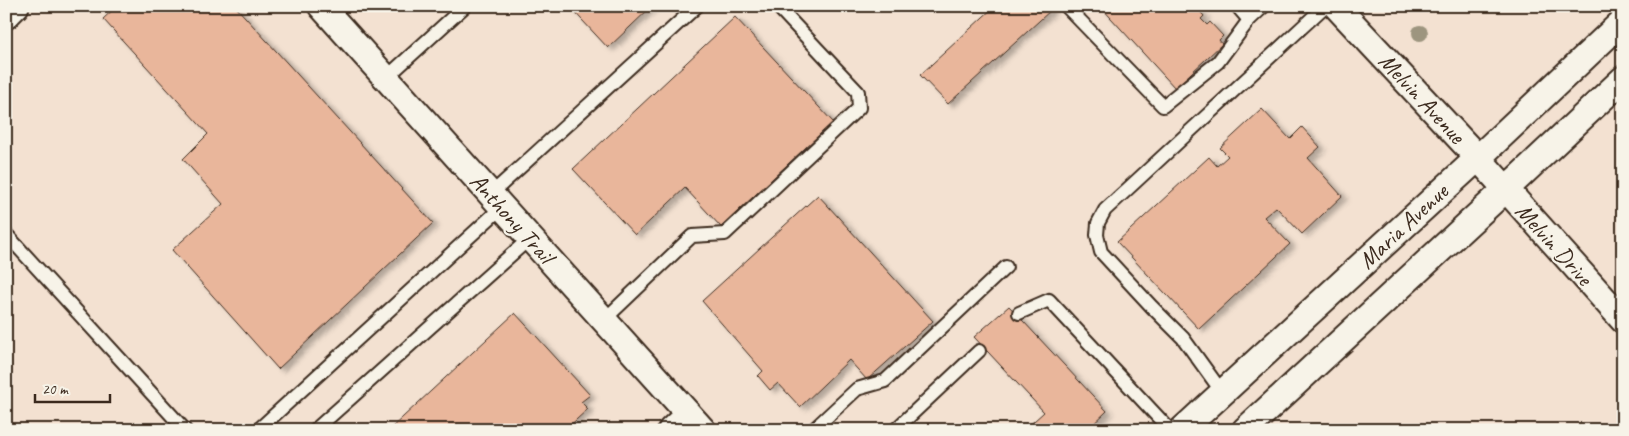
<svg xmlns="http://www.w3.org/2000/svg" width="1629" height="436" viewBox="0 0 1629 436" font-family="Caveat,sans-serif">
<style>
.building{fill:#e9b69b;stroke:#3b2a1e;filter:url(#shadow)}
.lines{fill:none;stroke-linecap:round;stroke-linejoin:round}
.lane-casing{stroke:#3b2a1e;stroke-width:16}
.street-casing{stroke:#3b2a1e;stroke-width:29}
.lane{stroke:#f7f3e8;stroke-width:12}
.street{stroke:#f7f3e8;stroke-width:25}
.tree{fill:#9d957f}
.labels{text-anchor:middle;dominant-baseline:central;stroke-width:4.5;stroke-linejoin:round;paint-order:stroke}
.street-label{font-size:24px;fill:#3b2a1e;stroke:#f7f3e8}
</style>
<defs>
<filter id="shadow"><feDropShadow dx="5.5" dy="3" stdDeviation="2.5" flood-color="#0004"/></filter>
</defs>
<rect width="100%" height="100%" fill="#f3e1d1"/>
<filter id="ink" filterUnits="userSpaceOnUse"><feTurbulence type="fractalNoise" baseFrequency=".02" numOctaves="2"/><feDisplacementMap in="SourceGraphic" scale="10" xChannelSelector="R" yChannelSelector="G"/><feConvolveMatrix kernelMatrix="1 2 1 2 8 2 1 2 1" color-interpolation-filters="sRGB"/></filter>
<g filter="url(#ink)">
<g class="building">
<polygon points="117,6 235,6 433,223 278,369 172,250 223,204 183,159 208,134 103,19"/>
<polygon points="569,6 652,6 608,48"/>
<polygon points="995,6 1048,6 1051,10 948,104 920,75"/>
<polygon points="1100,6 1195,6 1204,16 1201,19 1207,25 1210,22 1223,36 1219,40 1222,44 1175,88"/>
<polygon points="735,17 833,122 721,227 685,188 635,235 573,169"/>
<polygon points="1262,109 1290,139 1302,127 1320,147 1308,158 1342,196 1302,234 1276,207 1264,217 1290,244 1199,329 1117,242 1209,157 1217,166 1228,156 1220,148"/>
<polygon points="818,195 933,321 867,380 849,360 800,407 778,383 770,390 758,376 763,371 702,301"/>
<polygon points="1009,306 1107,411 1087,430 1024,430 1044,412 974,337"/>
<polygon points="515,313 590,395 581,402 588,409 565,430 389,430"/>
</g>
<g class="lines">
<defs>
<g id="lane">
<polyline points="1066,6 1163,106 1218,62 1249,20"/>
<polyline points="1237,6 1249,20 1264,6"/>
<polyline points="386,78 465,6"/>
<polyline points="491,194 697,6"/>
<polyline points="6,234 185,430"/>
<polyline points="1019,313 1049,300 1170,430"/>
<polyline points="604,320 692,236 725,234 859,108 858,92 777,6"/>
<polyline points="1222,392 1183,338 1152,307 1101,252 1097,235 1098,223 1105,210 1325,6"/>
<polyline points="258,430 502,207"/>
<polyline points="315,430 530,238"/>
<polyline points="813,430 857,389 885,381 1006,267"/>
<polyline points="895,430 979,351"/>
</g>
<g id="street">
<polyline points="321,6 703,430"/>
<polyline points="1336,6 1478,158 1623,320"/>
<polyline points="6,16 16,6"/>
<polyline points="671,430 688,414"/>
<polyline points="1182,430 1478,158 1623,21"/>
<polyline points="1245,430 1505,190 1623,79"/>
</g>
</defs>
<use href="#lane" class="lane-casing"/>
<use href="#street" class="street-casing"/>
<use href="#lane" class="lane"/>
<use href="#street" class="street"/>
</g>
<circle class="tree" cx="1420" cy="33" r="8"/>
</g>
<g class="labels">
<g class="street-label">
<text transform="translate(1422 98) rotate(47)">Melvin Avenue</text>
<text transform="translate(512 218) rotate(48)">Anthony Trail</text>
<text transform="translate(1403 226) rotate(-43)">Maria Avenue</text>
<text transform="translate(1554 244) rotate(48)">Melvin Drive</text>
</g>
</g>
<rect width="1629" height="436" fill="none" stroke="#f7f3e8" stroke-width="25"/>
<rect x="12" y="12" width="1604" height="411" fill="none" stroke="#3b2a1e" stroke-width="2" filter="url(#ink)"/>
<path d="M35 394v8h75v-8" fill="none" stroke="#3b2a1e" stroke-width="2.5"/>
<text x="42" y="394" font-size="15" fill="#3b2a1e" stroke="#f7f3e8" stroke-width="4" paint-order="stroke">20 m</text>
</svg>
